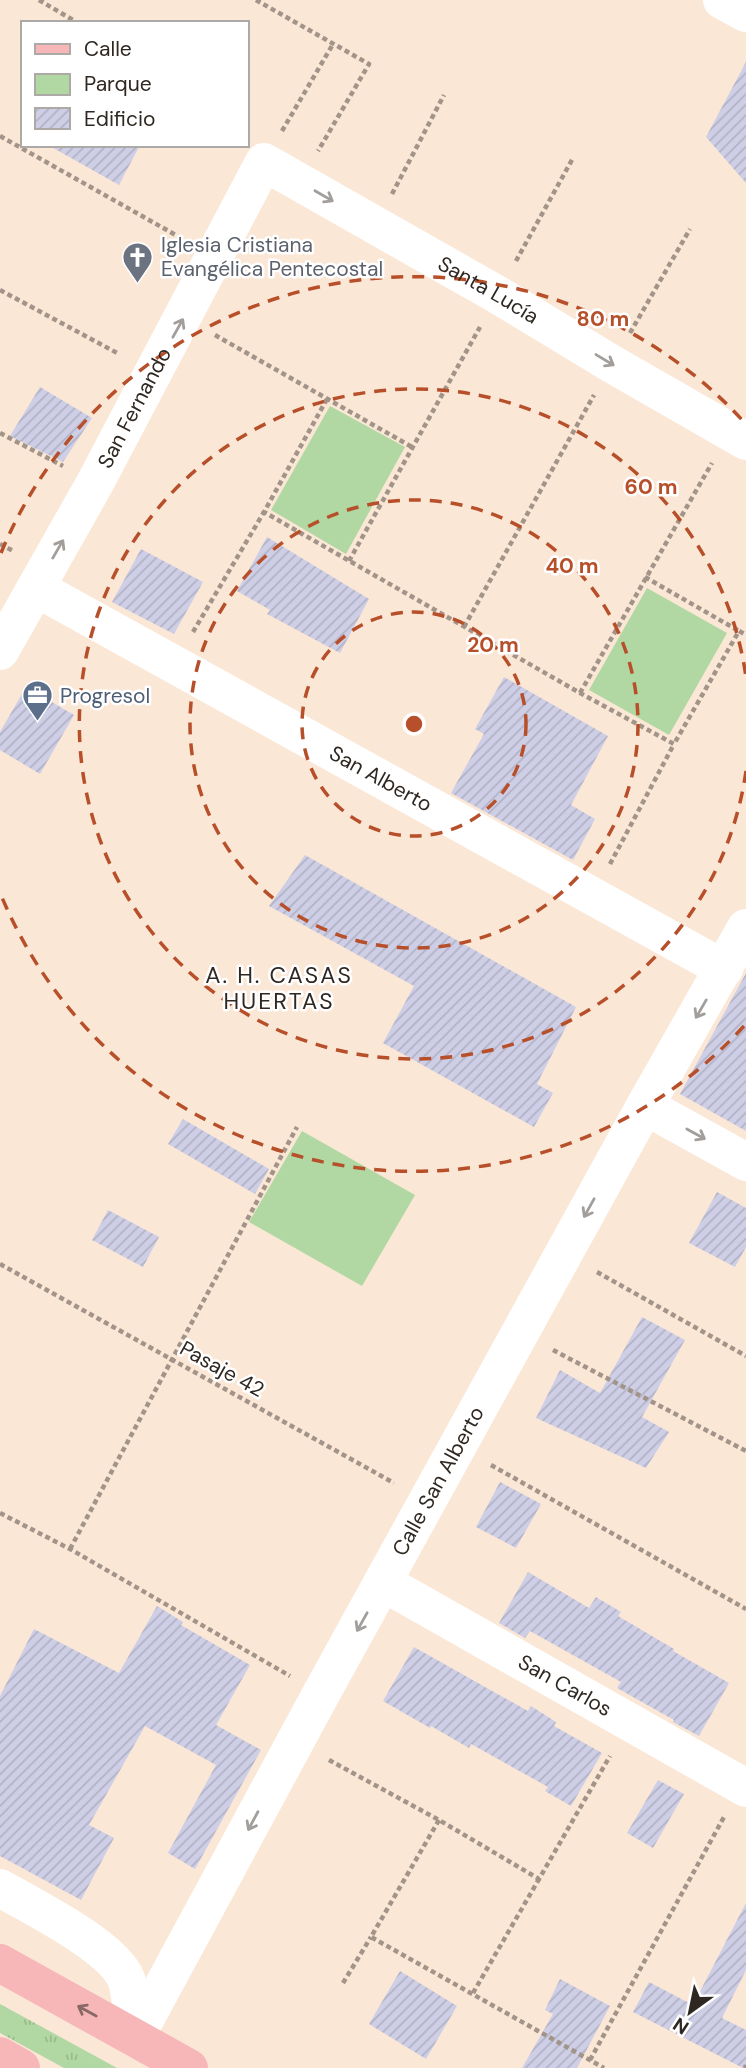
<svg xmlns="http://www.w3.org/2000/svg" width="746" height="2068" viewBox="0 0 746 2068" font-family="'DM Sans',sans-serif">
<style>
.grass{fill:url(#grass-tufts)}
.park{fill:#b1d8a2}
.building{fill:url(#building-hatch)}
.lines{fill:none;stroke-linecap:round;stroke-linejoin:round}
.path{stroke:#a29488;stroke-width:4.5;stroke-dasharray:5 3.5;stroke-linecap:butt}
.minor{stroke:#fff;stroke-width:38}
.major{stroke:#f7b7b9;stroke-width:38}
.oneway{stroke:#a19e9c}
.oneway2{stroke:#896866}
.ring{fill:none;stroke:#b7502a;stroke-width:3.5;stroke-dasharray:12 9}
.labels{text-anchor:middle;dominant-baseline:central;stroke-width:5;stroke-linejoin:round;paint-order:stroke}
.worship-label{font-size:21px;fill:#5b616d;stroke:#fff;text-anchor:start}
.street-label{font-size:21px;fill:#2f2822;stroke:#fff}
.service-label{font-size:21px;fill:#4e5e75;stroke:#fff;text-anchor:start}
.neighbourhood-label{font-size:23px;letter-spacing:2px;fill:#2f2822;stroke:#fff}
.centre{fill:#b7502a;stroke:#fff;stroke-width:3.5}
.ring-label{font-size:21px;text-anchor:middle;font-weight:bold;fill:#b7502a;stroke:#fff;stroke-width:5;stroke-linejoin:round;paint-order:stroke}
</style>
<defs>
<pattern id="grass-tufts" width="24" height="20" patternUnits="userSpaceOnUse" patternTransform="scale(1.75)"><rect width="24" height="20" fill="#b1d8a2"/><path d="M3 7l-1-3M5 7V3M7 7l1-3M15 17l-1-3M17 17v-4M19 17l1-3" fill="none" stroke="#99b98b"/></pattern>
<pattern id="building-hatch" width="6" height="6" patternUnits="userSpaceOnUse" patternTransform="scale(1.75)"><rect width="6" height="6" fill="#cecfe6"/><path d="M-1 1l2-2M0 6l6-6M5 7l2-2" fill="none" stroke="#b1b2c5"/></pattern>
</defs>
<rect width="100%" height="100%" fill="#fbe7d6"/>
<polygon class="grass" points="0,2004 117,2068 64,2068 0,2033"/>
<g class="park">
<polygon points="330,406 405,447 346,554 271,510"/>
<polygon points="647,588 727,633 669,735 589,690"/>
<polygon points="302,1131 415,1195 362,1286 249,1222"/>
</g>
<g class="building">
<polygon points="746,62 746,183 706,137"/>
<polygon points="48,145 140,145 119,185"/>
<polygon points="40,387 92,418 63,462 10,436"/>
<polygon points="267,537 369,599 340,653 267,614 270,610 237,591"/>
<polygon points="141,549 203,582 174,634 112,602"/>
<polygon points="504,677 608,736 571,805 595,819 573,860 451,793 484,734 475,729"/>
<polygon points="26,687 74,715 40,774 0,750 0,732"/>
<polygon points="305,855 576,1007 537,1084 553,1093 534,1127 383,1043 414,986 269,906"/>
<polygon points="746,973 746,1131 680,1094"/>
<polygon points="183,1119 269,1169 255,1194 168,1144"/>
<polygon points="717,1192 746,1208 746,1247 735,1267 689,1243"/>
<polygon points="108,1210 159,1237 143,1267 92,1240"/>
<polygon points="642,1317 685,1340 642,1417 669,1432 646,1468 536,1418 560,1370 600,1393"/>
<polygon points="500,1482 541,1504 516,1548 476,1527"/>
<polygon points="528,1572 589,1608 596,1597 621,1612 618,1616 674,1649 673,1651 729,1683 699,1736 673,1722 674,1720 617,1688 621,1682 530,1631 525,1638 499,1623"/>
<polygon points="157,1606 183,1622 181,1625 250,1665 216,1725 261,1750 195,1869 168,1853 216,1765 145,1726 89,1825 114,1838 81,1900 0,1856 0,1696 34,1629 119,1673"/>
<polygon points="414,1647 528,1711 531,1706 556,1722 554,1726 602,1753 571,1806 545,1791 548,1787 471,1744 469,1748 431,1726 430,1728 383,1701"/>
<polygon points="658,1780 684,1794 653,1848 627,1833"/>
<polygon points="746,1903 746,1970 722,2018 746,2030 746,2068 743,2068 633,2012 649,1982 693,2005"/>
<polygon points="400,1971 457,2006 426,2059 369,2024"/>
<polygon points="560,1979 610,2006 577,2068 522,2068 553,2014 545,2010"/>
</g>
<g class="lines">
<g class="path">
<polyline points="39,0 78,23"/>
<polyline points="256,0 369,64 318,151"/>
<polyline points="282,131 333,44"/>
<polyline points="0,136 181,238"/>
<polyline points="392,194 444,95"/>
<polyline points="516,261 573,158"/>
<polyline points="0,290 119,354"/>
<polyline points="630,333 690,229"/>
<polyline points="215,335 412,447"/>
<polyline points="327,399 264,512 580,693 674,744 739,631 746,635"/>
<polyline points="0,433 63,466"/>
<polyline points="0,544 15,552"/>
<polyline points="349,561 480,327"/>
<polyline points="645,577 739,631"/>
<polyline points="464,627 594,395"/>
<polyline points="193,632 264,512"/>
<polyline points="580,693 712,463"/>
<polyline points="610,864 674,744"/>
<polyline points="0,1264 394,1483"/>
<polyline points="597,1272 746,1356"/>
<polyline points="553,1350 746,1451"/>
<polyline points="491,1465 746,1609"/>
<polyline points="0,1513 70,1549 290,1676"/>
<polyline points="70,1549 297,1127"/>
<polyline points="329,1760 439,1820 539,1879 610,1756"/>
<polyline points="439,1820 371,1937 604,2068"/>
<polyline points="343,1983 371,1937"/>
<polyline points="473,1993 539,1879"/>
<polyline points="590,2060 724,1817"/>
<polyline points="745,2068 746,2065"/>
</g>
<g class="minor">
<polyline points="722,0 746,13"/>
<path id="s1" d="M 36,588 L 724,969"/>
<path id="s2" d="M 0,651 L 95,483 L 264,162 L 498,295 L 612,364 L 746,441"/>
<polyline points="645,1106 746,1162"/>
<path id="s3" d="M 384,1583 L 746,1788"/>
<path d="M 0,1888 C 31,1906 113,1946 126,1979 C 131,1991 133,2024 135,2038"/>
<path id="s4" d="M 135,2038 L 321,1694 L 645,1106 L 746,928"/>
</g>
<g class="major">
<polyline points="0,1963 189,2068"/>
<polyline points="0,2056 21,2068"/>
</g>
</g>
<defs><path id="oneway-shaft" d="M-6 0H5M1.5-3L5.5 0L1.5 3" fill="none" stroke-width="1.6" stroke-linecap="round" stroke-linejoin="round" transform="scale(1.75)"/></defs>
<g class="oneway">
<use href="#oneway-shaft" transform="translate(324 196) rotate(30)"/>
<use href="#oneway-shaft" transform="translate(178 328) rotate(-61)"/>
<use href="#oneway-shaft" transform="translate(605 360) rotate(31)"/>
<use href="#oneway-shaft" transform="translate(58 549) rotate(-60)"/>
<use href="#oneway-shaft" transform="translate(701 1009) rotate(120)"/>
<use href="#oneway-shaft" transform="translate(696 1134) rotate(29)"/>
<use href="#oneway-shaft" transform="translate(589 1208) rotate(119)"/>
<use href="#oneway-shaft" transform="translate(362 1622) rotate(119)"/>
<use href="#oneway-shaft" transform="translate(253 1821) rotate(118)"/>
</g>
<use class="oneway2" href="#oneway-shaft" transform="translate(87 2011) rotate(-151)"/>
<g class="ring">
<circle cx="414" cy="724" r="112"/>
<circle cx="414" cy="724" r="224"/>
<path d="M746 771A335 335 0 1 1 746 677"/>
<path d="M744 1026A447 447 0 0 1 1 895M1 553A447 447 0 0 1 744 422"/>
</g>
<defs>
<symbol id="church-pin" viewBox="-11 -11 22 30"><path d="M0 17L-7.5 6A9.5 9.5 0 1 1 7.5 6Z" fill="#6b7280" stroke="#fff"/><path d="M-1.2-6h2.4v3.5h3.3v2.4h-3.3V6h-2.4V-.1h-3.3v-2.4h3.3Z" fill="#fff"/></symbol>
<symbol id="office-pin" viewBox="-11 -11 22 30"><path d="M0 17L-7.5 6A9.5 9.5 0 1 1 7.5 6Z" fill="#5c6f8a" stroke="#fff"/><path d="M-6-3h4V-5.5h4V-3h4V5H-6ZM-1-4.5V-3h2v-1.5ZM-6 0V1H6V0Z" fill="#fff"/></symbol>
</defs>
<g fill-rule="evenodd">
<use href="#church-pin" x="120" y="240" width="35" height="47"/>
<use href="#office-pin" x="20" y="678" width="35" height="47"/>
</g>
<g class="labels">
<g class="worship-label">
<text x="161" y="245">Iglesia Cristiana<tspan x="161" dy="24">Evangélica Pentecostal</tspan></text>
</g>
<g class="street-label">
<text stroke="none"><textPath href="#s2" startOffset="814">Santa Lucía</textPath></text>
<text stroke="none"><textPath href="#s2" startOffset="278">San Fernando</textPath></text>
<text stroke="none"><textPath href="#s1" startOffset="394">San Alberto</textPath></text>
<text transform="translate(222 1369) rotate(29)">Pasaje 42</text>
<text stroke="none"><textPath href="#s4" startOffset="634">Calle San Alberto</textPath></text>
<text stroke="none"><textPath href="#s3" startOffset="208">San Carlos</textPath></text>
</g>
<g class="service-label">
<text x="60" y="696">Progresol</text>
</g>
<g class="neighbourhood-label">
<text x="279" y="975">A. H. CASAS<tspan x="279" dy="26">HUERTAS</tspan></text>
</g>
</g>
<circle cx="414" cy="724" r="10" class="centre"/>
<g class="ring-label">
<text x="603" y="326">80 m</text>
<text x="651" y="494">60 m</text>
<text x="572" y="573">40 m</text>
<text x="493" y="652">20 m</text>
</g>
<rect x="21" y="21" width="228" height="126" fill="#ffffff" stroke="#aca9a7" stroke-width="2"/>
<rect x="35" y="44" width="35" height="10" fill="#f7b7b9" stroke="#aca9a7" stroke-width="2"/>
<text x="84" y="56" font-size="21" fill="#2f2822">Calle</text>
<rect x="35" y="74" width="35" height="21" fill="#b1d8a2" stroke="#aca9a7" stroke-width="2"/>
<text x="84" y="91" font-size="21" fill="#2f2822">Parque</text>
<rect x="35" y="108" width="35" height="21" fill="url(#building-hatch)" stroke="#aca9a7" stroke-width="2"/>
<text x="84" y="126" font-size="21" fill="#2f2822">Edificio</text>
<g transform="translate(690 2012) rotate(213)" stroke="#ffffff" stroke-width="5" paint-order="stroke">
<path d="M0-5L12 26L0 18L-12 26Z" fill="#2f2822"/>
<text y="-10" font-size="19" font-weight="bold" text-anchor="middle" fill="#2f2822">N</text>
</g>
</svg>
